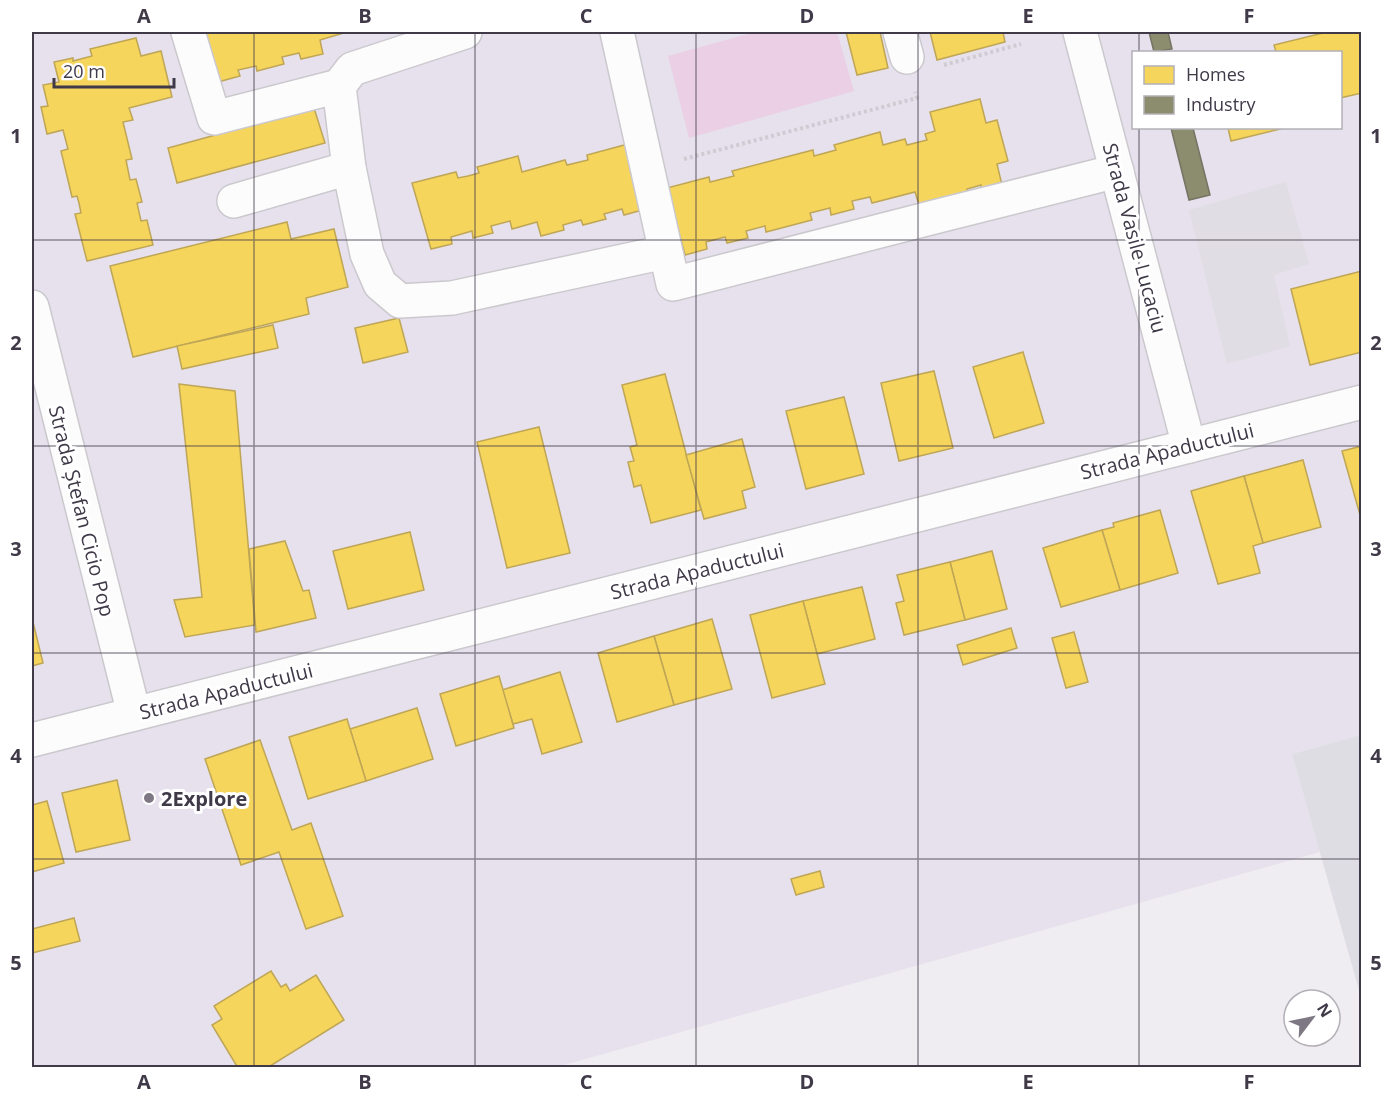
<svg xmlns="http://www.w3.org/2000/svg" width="1393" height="1099" viewBox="0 0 1393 1099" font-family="'Open Sans',sans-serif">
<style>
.residential{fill:#e6e1ec;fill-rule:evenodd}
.industrial{fill:#dfdde4}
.green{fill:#eacfe5}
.parking{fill:#e0dee4}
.homes{fill:#f6d55c;stroke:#bfa656;stroke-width:1.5}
.industry{fill:#8c8c6e;stroke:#757363;stroke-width:1.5}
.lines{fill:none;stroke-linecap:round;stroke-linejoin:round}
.minor-casing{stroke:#cbc9ce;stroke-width:36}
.path{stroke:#cfcbd2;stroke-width:4;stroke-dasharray:3 3;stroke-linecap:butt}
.minor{stroke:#fdfcfd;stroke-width:33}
.grid{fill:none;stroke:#3f3948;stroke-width:1.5;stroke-opacity:0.55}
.poi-dot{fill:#7d7884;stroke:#fff;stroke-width:2}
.labels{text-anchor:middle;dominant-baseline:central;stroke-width:6;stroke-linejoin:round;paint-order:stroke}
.street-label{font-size:20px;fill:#3f3948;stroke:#fff}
.poi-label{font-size:20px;font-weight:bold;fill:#3f3948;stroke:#fff;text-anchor:start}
.neatline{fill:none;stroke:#3f3948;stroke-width:2}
.grid-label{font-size:20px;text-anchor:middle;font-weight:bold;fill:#3f3948}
</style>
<rect width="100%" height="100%" fill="#efedf2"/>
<path class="residential" d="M 32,32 L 1361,32 L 1361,735 L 1292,754 L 1320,852 L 557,1067 L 32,1067 ZM 1134,52 L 1340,52 L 1340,128 L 1134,128 Z"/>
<polygon class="industrial" points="1361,735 1362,735 1361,997 1292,754"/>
<polygon class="green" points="755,32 837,32 854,91 689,138 668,56"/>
<polygon class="parking" points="1286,182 1309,264 1274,275 1290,346 1227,364 1189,210"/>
<g class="homes">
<polygon points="204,32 343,32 344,33 320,40 323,54 301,59 299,53 282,57 284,64 257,71 256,66 238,70 240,76 218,82"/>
<polygon points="846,32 880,32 888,68 857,75"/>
<polygon points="930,32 1003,32 1005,42 937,60"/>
<polygon points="1327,32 1362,32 1362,93 1340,98 1340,52 1276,52 1274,45"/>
<polygon points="136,38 141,56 161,51 172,97 129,108 133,120 123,122 132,159 126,160 130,180 136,179 142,202 137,203 141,221 147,220 153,245 87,261 75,214 81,213 79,203 77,196 72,197 61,151 68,149 63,130 47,134 41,107 48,106 43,85 59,82 54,62 73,58 73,61 92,56 90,49"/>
<polygon points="980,99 986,123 997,120 1008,161 997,164 1002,185 982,191 981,185 967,189 968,195 920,208 915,192 872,203 870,197 852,201 854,209 831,215 830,208 810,213 812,220 766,232 765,226 746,231 748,238 727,243 725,237 706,242 707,249 685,255 667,188 709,177 710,182 734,176 732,171 813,150 814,156 836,150 834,145 880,132 883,145 905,139 907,145 927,140 925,134 935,131 930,112"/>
<polygon points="314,108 325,143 177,183 168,148"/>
<polygon points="1228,128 1284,128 1231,141"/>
<polygon points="628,144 646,209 624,215 622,209 604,214 606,219 583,225 581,220 563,225 564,230 541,236 537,222 512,229 510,221 491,226 493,233 473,238 472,231 451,237 452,244 431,249 412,183 456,172 458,178 468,176 479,173 477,167 518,156 522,172 565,160 567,165 588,160 587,155"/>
<polygon points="287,222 291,239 334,229 348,287 306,298 309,314 133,357 110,266"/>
<polygon points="1362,271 1362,352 1310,365 1291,289"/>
<polygon points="399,318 408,352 363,363 355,328"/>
<polygon points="273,325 278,348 182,369 177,346"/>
<polygon points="1023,352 1044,423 994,438 973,367"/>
<polygon points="934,371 953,448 899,461 881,383"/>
<polygon points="665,374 701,510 651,523 641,485 634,487 628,462 634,461 630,447 637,445 622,385"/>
<polygon points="179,384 235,391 255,625 185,637 174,600 202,597"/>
<polygon points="844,397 864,474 806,489 786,411"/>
<polygon points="539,427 570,553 507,568 477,442"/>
<polygon points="742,439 755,487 742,491 746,508 704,519 686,455"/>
<polygon points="1362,446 1362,522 1342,451"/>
<polygon points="1303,460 1321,527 1263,543 1244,476"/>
<polygon points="1244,476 1263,543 1253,546 1260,573 1218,584 1191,491"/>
<polygon points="1160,510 1178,573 1120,590 1102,530 1114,527 1113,523"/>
<polygon points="1102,530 1120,590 1061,607 1043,548"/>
<polygon points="410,532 424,590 348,609 333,551"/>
<polygon points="285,541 303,591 309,590 316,618 256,632 249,549"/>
<polygon points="992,551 1007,609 965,620 950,562"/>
<polygon points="950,562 965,620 904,635 896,603 904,601 897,575"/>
<polygon points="862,587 875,639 817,654 803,601"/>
<polygon points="803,601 825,684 772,698 750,615"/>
<polygon points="32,618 43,663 32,666"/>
<polygon points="712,619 732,689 674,705 654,636"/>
<polygon points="1011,628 1017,648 963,665 957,645"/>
<polygon points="1074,632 1088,682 1066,688 1052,638"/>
<polygon points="654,636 674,705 617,722 598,653"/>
<polygon points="560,672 582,742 542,754 532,719 513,724 502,690"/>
<polygon points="499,676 514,728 456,746 440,694"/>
<polygon points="417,708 433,759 366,781 350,729"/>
<polygon points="347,719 366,781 308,799 289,737"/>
<polygon points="260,740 292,830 311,823 343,916 306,929 279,852 241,865 205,759"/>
<polygon points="117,780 130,840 76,852 62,793"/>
<polygon points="47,801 64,863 32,872 32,805"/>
<polygon points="820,871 824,887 796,895 791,879"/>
<polygon points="74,918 80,941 32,953 32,929"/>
<polygon points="271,971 281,987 286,984 290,991 316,975 344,1020 267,1068 238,1068 212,1025 222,1019 214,1006"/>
</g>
<g class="industry">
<polygon points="1149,32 1168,32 1172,49 1154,52"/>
<polygon points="1171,128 1193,128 1210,195 1189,200"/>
</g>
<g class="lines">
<defs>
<g id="minor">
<polyline points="188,32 214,118 339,86 352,69 465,32"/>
<polyline points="617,32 673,284 946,214 1117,171"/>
<polyline points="900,32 907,57"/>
<polyline points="1080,32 1189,446"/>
<polyline points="339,86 349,168 367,254 380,284 400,301 452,298 665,252"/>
<polyline points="234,201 349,168"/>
<polyline points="32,307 134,714"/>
<polyline points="32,740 1362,402"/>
</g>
</defs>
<use href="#minor" class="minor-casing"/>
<g class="path">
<polyline points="944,65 1021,44"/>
<polyline points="684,159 917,98 915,92"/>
</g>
<use href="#minor" class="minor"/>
</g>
<path class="grid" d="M 254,32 L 254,1068M 475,32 L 475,1068M 696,32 L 696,1068M 918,32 L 918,1068M 1139,32 L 1139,52M 1139,128 L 1139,1068M 32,240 L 1362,240M 32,446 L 1362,446M 32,653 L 1362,653M 32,859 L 1362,859"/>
<circle class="poi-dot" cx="149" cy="798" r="6"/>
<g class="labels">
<g class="street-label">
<text transform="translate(1135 238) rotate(75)">Strada Vasile Lucaciu</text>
<text transform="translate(1167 451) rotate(-14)">Strada Apaductului</text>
<text transform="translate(82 511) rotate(76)">Strada Ștefan Cicio Pop</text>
<text transform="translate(697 571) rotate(-14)">Strada Apaductului</text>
<text transform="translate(226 691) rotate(-14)">Strada Apaductului</text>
</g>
<g class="poi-label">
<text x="161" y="798">2Explore</text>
</g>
</g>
<rect width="1393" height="1099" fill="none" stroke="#ffffff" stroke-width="66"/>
<rect x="1132" y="51" width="210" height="78" fill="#ffffff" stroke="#b2b0b6" stroke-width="1.5"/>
<rect x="1144" y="66" width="30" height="18" fill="#f6d55c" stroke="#b2b0b6" stroke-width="1.5"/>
<text x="1186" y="81" font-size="18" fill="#3f3948">Homes</text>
<rect x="1144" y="96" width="30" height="18" fill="#8c8c6e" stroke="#b2b0b6" stroke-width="1.5"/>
<text x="1186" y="111" font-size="18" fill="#3f3948">Industry</text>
<g transform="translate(1312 1018) rotate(58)"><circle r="28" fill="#ffffff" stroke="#b2b0b6" stroke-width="1.5"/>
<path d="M0-4.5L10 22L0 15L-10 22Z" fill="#7d7884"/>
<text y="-9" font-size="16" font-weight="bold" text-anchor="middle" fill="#3f3948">N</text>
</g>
<path d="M54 78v9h120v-9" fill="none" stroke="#3f3948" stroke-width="3"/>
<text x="63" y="78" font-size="18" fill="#3f3948" stroke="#ffffff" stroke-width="4.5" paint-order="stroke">20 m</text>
<rect x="33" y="33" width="1327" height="1033" class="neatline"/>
<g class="grid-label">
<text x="144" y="23">A</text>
<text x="365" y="23">B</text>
<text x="586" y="23">C</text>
<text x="807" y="23">D</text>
<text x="1028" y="23">E</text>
<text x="1249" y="23">F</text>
<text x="16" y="143">1</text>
<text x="1376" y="143">1</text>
<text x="16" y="350">2</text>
<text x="1376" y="350">2</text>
<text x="16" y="556">3</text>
<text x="1376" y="556">3</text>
<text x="16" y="763">4</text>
<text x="1376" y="763">4</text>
<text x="16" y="970">5</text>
<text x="1376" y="970">5</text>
<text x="144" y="1089">A</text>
<text x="365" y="1089">B</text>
<text x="586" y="1089">C</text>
<text x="807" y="1089">D</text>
<text x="1028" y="1089">E</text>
<text x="1249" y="1089">F</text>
</g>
</svg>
